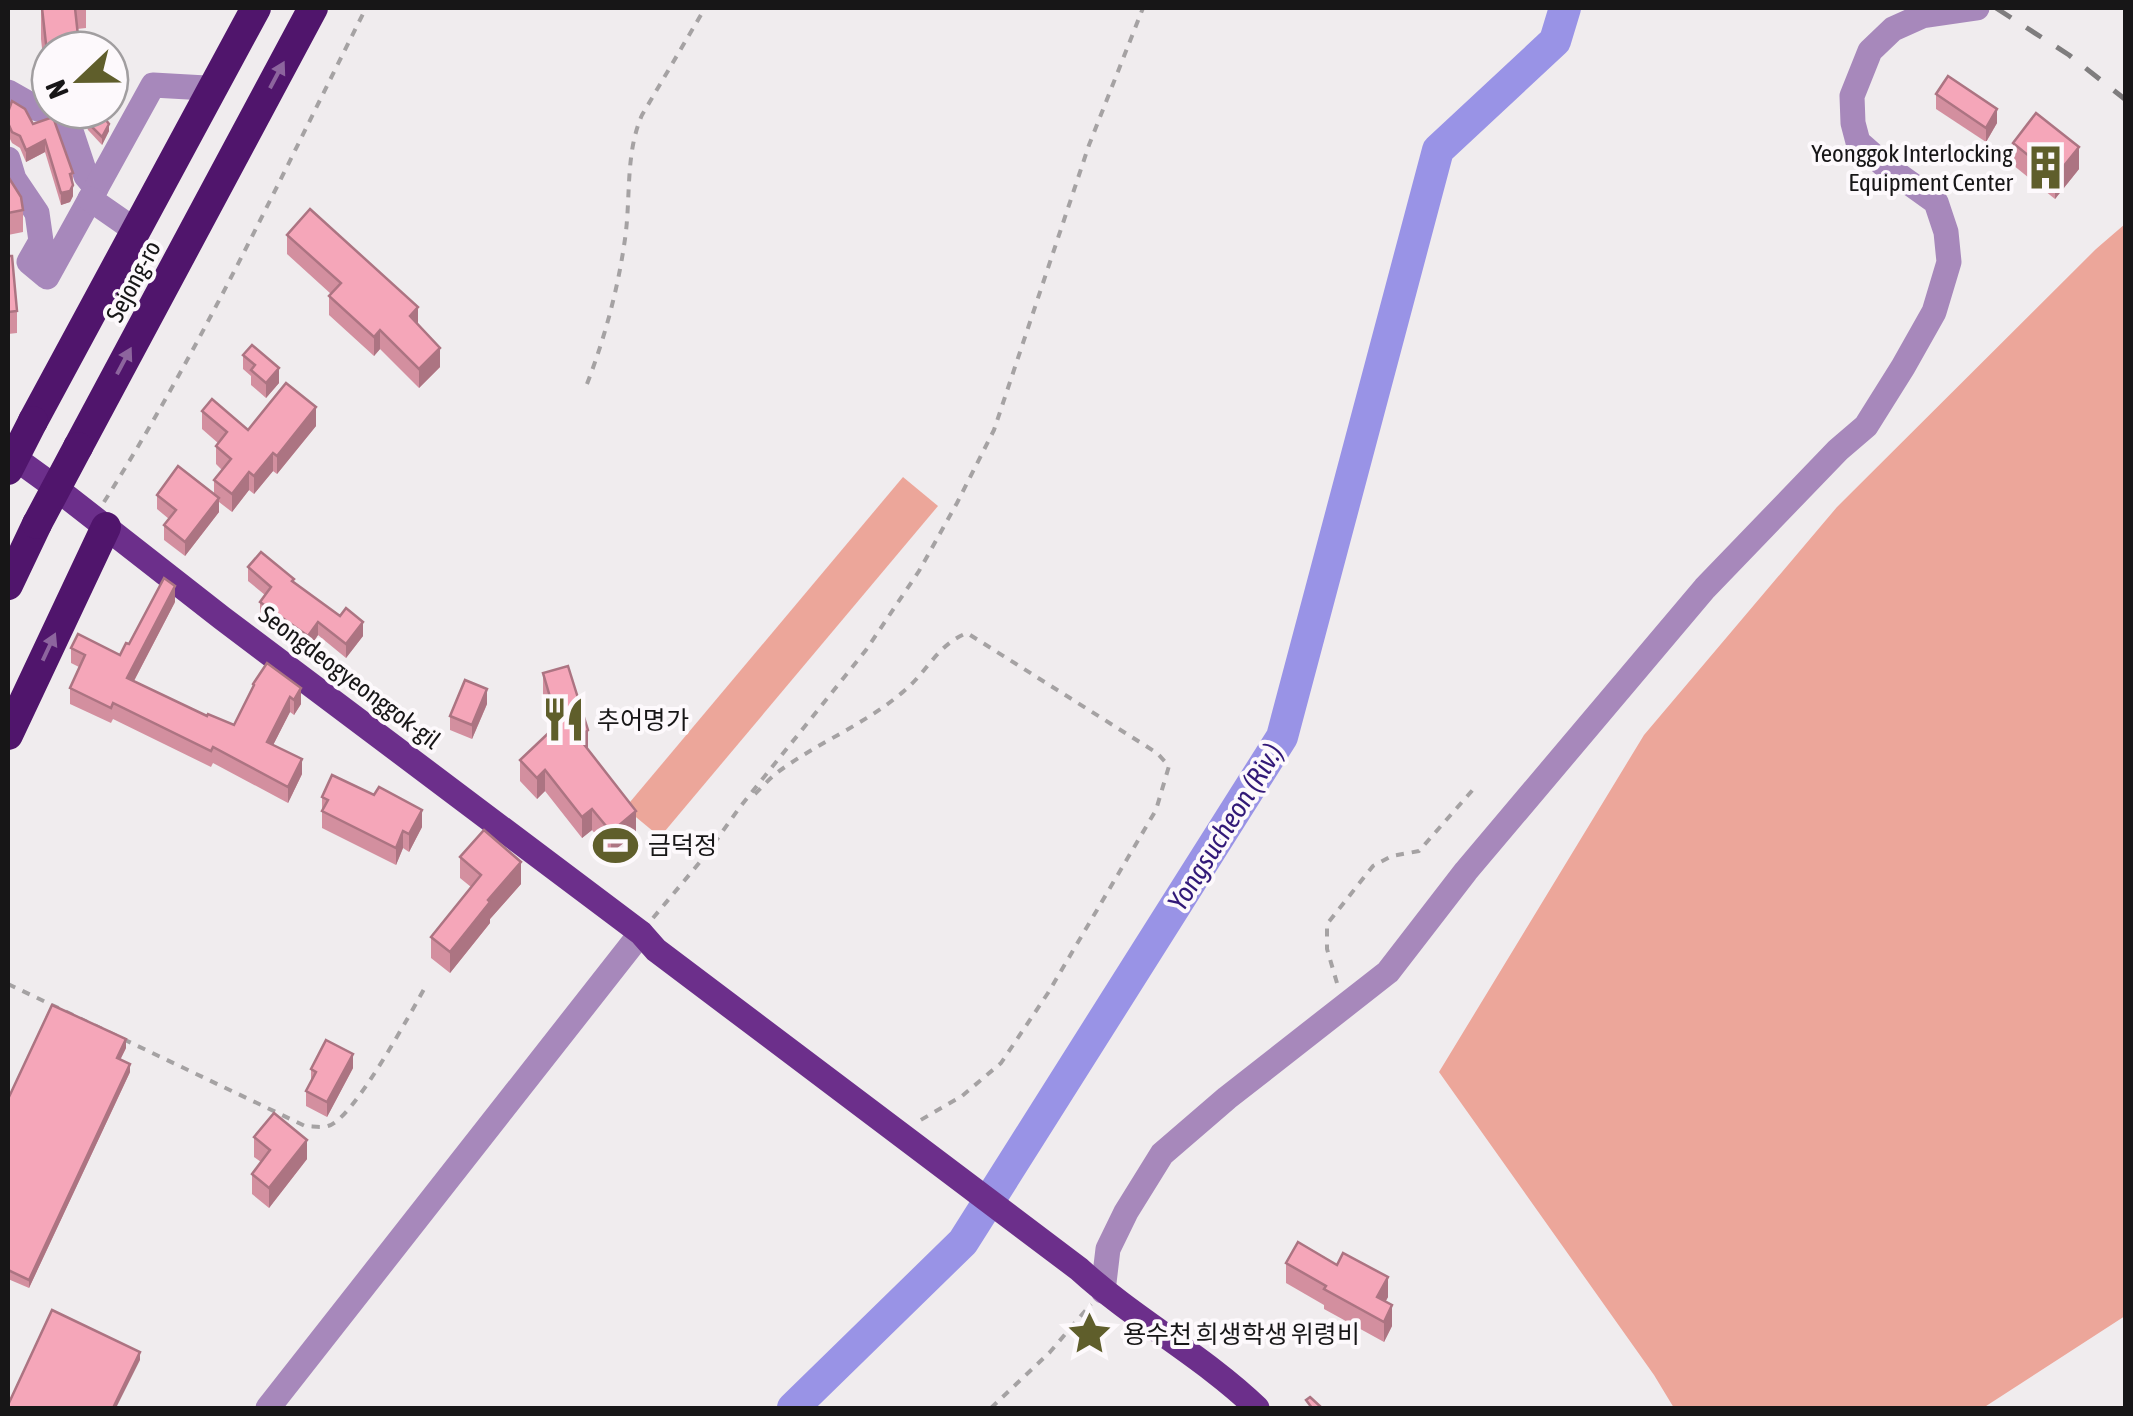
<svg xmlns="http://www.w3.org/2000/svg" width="2133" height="1416" viewBox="0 0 2133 1416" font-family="'Asap Condensed','Noto Sans KR',sans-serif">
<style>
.green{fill:#eca69a}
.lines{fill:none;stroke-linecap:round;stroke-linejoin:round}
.river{stroke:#9993e6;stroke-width:32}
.path{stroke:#a5a2a3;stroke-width:4;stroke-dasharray:8 8;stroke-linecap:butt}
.minor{stroke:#a788bb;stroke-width:25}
.major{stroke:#6c2f8b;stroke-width:25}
.highway{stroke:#50156c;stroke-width:30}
.rail{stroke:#7f7d7e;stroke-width:5;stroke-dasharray:18 18;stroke-linecap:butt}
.highway-bridge{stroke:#50156c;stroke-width:30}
.wall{fill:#d38f9f}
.shaded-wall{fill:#ac7482}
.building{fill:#f5a6b9;stroke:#ac7482;stroke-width:2.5}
.oneway{fill:#8d659e}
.labels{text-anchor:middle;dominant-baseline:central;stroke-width:8;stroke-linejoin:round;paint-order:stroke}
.poi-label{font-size:25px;fill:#171617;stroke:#fdf9fc;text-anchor:start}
.street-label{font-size:25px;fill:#171617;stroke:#fdf9fc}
.water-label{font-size:28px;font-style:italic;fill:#321978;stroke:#fdf9fc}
</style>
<rect width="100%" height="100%" fill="#f0ecee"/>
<g class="green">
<polygon points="2125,224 2125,1316 1983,1408 1674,1408 1654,1375 1439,1072 1644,735 1837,507 2096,249"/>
<polygon points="903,477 938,506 660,837 625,808"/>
</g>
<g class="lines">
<polyline class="river" points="793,1408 963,1242 1282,737 1438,150 1555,41 1565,8"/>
<g class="path">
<path d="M 587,384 C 605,337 618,289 625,239 C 631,197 625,154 642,115 L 705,8"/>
<path d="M 104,502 C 204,344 282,174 366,8"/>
<path d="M 755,794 C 762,787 770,778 778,772 C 817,743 866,724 904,691 C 928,671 937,645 967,633 L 1157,753 L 1169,766 L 1156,810 L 1048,993 L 1001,1063 L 962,1096 L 919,1121"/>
<polyline points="653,918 705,856 740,807 866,650 919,571 957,503 994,430 1089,145 1143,8"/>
<polyline points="1337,983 1327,949 1327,924 1373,866 1392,856 1419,851 1477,785"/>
<path d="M 8,984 L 305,1126 C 312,1126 322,1128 328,1126 C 354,1119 412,1010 427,984"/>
<polyline points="991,1408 1050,1352 1091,1304"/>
</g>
<g class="minor">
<polyline points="8,92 38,109 50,108"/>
<polyline points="64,110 86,176 96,188"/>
<polyline points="8,159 14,179 37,213 41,241 29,262 47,277 153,85 206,88"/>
<polyline points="90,199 136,231"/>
<polyline points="1103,1291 1108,1249 1126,1212 1162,1154 1227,1098 1388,972 1466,871 1705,588 1838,450 1866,426 1903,367 1934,312 1949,262 1946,232 1936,202 1883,164 1858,142 1853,123 1852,96 1870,51 1893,29 1922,16 1977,8"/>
<polyline points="268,1408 641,933"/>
</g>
<path class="major" d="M 8,453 L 48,482 L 222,618 L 641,933 L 656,950 L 1079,1269 C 1135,1320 1203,1356 1257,1408"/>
<g class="highway">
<polyline points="33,421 256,8"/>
<polyline points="78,447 313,8"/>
<polyline points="8,585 37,524"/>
<polyline points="8,735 106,527"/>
</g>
<polyline class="rail" points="1996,8 2069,55 2126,100"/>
<g class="highway-bridge">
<polyline points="8,470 33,421"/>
<polyline points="37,524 78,447"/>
</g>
</g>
<g class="wall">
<polygon points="41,8 86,8 86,28 77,29 79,50 50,50 50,90 46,86 41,39"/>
<polygon points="1936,94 1997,123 1986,142 1936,109"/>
<polygon points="83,110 109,131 102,145 88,130 83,117"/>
<polygon points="8,112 33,124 73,173 73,196 70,202 61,205 45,152 26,162 20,148 12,143 8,135"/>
<polygon points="2013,143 2079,169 2055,199 2013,165"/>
<polygon points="8,179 23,210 23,232 8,235"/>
<polygon points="287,235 418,324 440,367 419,388 380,349 374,356 329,315 329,296 331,294 287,254"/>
<polygon points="8,256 17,311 17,333 8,334"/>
<polygon points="243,355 279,383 266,398 251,385 251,376 243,369"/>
<polygon points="202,411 248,430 316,426 277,474 273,471 254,494 249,490 232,512 219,502 219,512 185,556 164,540 164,525 169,519 157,509 157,495 214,494 214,480 222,470 216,464 216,446 218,443 202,429"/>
<polygon points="248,567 294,582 363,636 346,658 318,635 308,650 260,615 260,602 265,595 248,581"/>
<polygon points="175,602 134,681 207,716 234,725 253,688 253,684 267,663 301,704 294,715 290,712 273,745 302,774 288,803 213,763 211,767 113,719 111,723 70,704 70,688 79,667 71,663 71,648 120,655"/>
<polygon points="543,673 636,833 611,853 592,830 582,838 545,791 537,799 520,781 520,760 553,729 543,695"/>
<polygon points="487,704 472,739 450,730 450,716"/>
<polygon points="322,797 422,827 409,852 403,848 396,865 322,828"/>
<polygon points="460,857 521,884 490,919 490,923 450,973 431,958 431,937 471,887 460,878"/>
<polygon points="126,1048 120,1060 130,1072 29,1288 8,1279 8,1099"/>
<polygon points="353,1068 327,1117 306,1106 306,1091 311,1082 311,1069"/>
<polygon points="254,1137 307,1159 269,1208 252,1194 252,1174 261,1162 254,1157"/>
<polygon points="1286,1263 1388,1297 1385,1302 1392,1326 1384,1342 1324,1309 1324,1305 1286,1283"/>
</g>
<g class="shaded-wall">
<polygon points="1997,109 1997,123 1986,142 1986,128"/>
<polygon points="109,124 109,131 102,145 102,137"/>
<polygon points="45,140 45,152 26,162 26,150"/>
<polygon points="2079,147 2079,169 2055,199 2055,177"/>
<polygon points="73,185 73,196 70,202 61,205 61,193"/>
<polygon points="418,307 418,327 410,316"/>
<polygon points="380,330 380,349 374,356 374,337"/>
<polygon points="440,348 440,367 419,388 419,369"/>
<polygon points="279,368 279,383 266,398 266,383"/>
<polygon points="316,407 316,426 277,474 277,456"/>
<polygon points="273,453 273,471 254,494 254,476"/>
<polygon points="249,472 249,490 232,512 232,494"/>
<polygon points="219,498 219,512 185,556 185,542"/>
<polygon points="175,586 175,602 127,694 127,678"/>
<polygon points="318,622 318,635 308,650 308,636"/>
<polygon points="363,622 363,636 346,658 346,644"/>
<polygon points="301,688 301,704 294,715 294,700"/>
<polygon points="487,689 487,704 472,739 472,725"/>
<polygon points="290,697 290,712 267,757 267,742"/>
<polygon points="588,730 588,751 579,738"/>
<polygon points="302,759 302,774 288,803 288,787"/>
<polygon points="545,770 545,791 537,799 537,778"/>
<polygon points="592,809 592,830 582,838 582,817"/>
<polygon points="422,810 422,827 409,852 409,834"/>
<polygon points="636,811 636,833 611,853 611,832"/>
<polygon points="403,831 403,848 396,865 396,848"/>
<polygon points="521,862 521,884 490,919 490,923 450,973 450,952 488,900"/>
<polygon points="126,1039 126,1048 117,1066 117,1058"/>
<polygon points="353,1054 353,1068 327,1117 327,1102"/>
<polygon points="130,1064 130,1072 29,1288 29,1280"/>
<polygon points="307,1140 307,1159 269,1208 269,1188"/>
<polygon points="1388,1277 1388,1297 1377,1317 1377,1297"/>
<polygon points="1392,1305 1392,1326 1384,1342 1384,1322"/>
<polygon points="140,1352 140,1360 116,1408 113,1408"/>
</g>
<g class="building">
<polygon points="42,8 75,8 79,45 50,48 46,44"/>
<polygon points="1948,76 1997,109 1986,128 1936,94"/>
<polygon points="12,101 25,109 33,124 53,117 73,173 70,174 73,185 70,191 61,193 45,140 26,150 20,136 12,132 8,123 8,112"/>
<polygon points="84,110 102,110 105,119 109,124 102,137 88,123"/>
<polygon points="2036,113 2079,147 2055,177 2013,143"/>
<polygon points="9,178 21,197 23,210 8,213"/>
<polygon points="310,209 418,307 410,316 440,348 419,369 380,330 374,337 329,296 341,283 287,235"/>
<polygon points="8,256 12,256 17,311 8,312"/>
<polygon points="252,345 279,368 266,383 251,370 255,365 243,355"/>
<polygon points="286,383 316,407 277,456 273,453 254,476 249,472 232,494 214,480 231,459 216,446 227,432 202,411 212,399 248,430"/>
<polygon points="178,466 219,498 185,542 164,525 176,510 157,495"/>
<polygon points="261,552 294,579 292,581 340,616 346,608 363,622 346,644 318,622 308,636 260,602 271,587 248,567"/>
<polygon points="164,578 175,586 127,678 207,716 208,714 234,725 254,685 253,684 267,663 301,688 294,700 290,697 267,742 302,759 288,787 213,747 211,751 113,703 111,708 70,688 85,655 71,648 78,634 120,655 126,643 129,644"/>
<polygon points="568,666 588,730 579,738 636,811 611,832 592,809 582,817 545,770 537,778 520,760 558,724 543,673"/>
<polygon points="465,680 487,689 472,725 450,716"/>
<polygon points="332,775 374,795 379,787 422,810 409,834 403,831 396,848 322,811 328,800 322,797"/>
<polygon points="484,830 521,862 488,900 490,902 450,952 431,937 481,875 460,857"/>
<polygon points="52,1005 126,1039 117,1058 130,1064 29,1280 8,1270 8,1099"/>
<polygon points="326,1040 353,1054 327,1102 306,1091 316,1072 311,1069"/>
<polygon points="274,1113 307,1140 269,1188 252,1174 270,1150 254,1137"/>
<polygon points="1298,1242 1337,1265 1343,1253 1388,1277 1377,1297 1392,1305 1384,1322 1324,1289 1326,1286 1286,1263"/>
<polygon points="52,1310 140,1352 113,1408 8,1408 8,1405"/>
<polygon points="1310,1397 1322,1408 1312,1408 1306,1400"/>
</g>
<defs><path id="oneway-solid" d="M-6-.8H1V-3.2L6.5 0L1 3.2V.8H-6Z" transform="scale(2.5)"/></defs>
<g class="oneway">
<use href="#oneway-solid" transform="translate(277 75) rotate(-62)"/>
<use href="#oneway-solid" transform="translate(124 361) rotate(-62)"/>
<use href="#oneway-solid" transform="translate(49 647) rotate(-65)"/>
</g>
<defs>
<symbol id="building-bare" viewBox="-9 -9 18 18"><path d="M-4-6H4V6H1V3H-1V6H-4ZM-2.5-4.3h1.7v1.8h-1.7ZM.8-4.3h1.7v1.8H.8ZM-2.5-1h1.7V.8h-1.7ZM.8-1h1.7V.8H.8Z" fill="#5f5e2b" stroke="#fdf9fc" stroke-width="2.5" paint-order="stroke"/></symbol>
<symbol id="restaurant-bare" viewBox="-9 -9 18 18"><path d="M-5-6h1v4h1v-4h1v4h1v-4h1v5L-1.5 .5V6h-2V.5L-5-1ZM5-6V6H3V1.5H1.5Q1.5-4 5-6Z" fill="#5f5e2b" stroke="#fdf9fc" stroke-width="2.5" paint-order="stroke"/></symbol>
<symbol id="stadium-bare" viewBox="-9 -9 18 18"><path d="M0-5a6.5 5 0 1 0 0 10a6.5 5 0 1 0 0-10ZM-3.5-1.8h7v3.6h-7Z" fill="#5f5e2b" stroke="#fdf9fc" stroke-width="2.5" paint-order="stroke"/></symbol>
<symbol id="sight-bare" viewBox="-9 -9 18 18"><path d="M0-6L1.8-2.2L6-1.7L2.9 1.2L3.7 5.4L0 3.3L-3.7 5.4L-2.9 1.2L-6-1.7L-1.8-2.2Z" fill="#5f5e2b" stroke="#fdf9fc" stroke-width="2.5" paint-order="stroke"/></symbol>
</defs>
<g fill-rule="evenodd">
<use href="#building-bare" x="2014" y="136" width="63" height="63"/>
<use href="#restaurant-bare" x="532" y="688" width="63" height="63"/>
<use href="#stadium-bare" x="584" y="814" width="63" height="63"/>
<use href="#sight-bare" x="1058" y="1302" width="63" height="63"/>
</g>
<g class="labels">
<g class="poi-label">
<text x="2013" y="153" text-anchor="end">Yeonggok Interlocking<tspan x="2013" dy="29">Equipment Center</tspan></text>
<text x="597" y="720">추어명가</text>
<text x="648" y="845">금덕정</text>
<text x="1123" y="1334">용수천 희생학생 위령비</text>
</g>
<g class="street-label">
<text transform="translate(133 281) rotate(-62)">Sejong-ro</text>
<text transform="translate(350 677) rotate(37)">Seongdeogyeonggok-gil</text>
</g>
<g class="water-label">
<text transform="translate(1225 827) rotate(-58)">Yongsucheon (Riv.)</text>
</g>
</g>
<rect width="2133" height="1416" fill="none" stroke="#171617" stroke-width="20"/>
<g transform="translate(80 80) rotate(248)"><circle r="48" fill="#fdf9fc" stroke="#a19ea0" stroke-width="2.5"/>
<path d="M0-8L18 38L0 25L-18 38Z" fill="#5f5e2b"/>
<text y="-15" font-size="28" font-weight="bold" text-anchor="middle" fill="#171617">N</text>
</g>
</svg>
